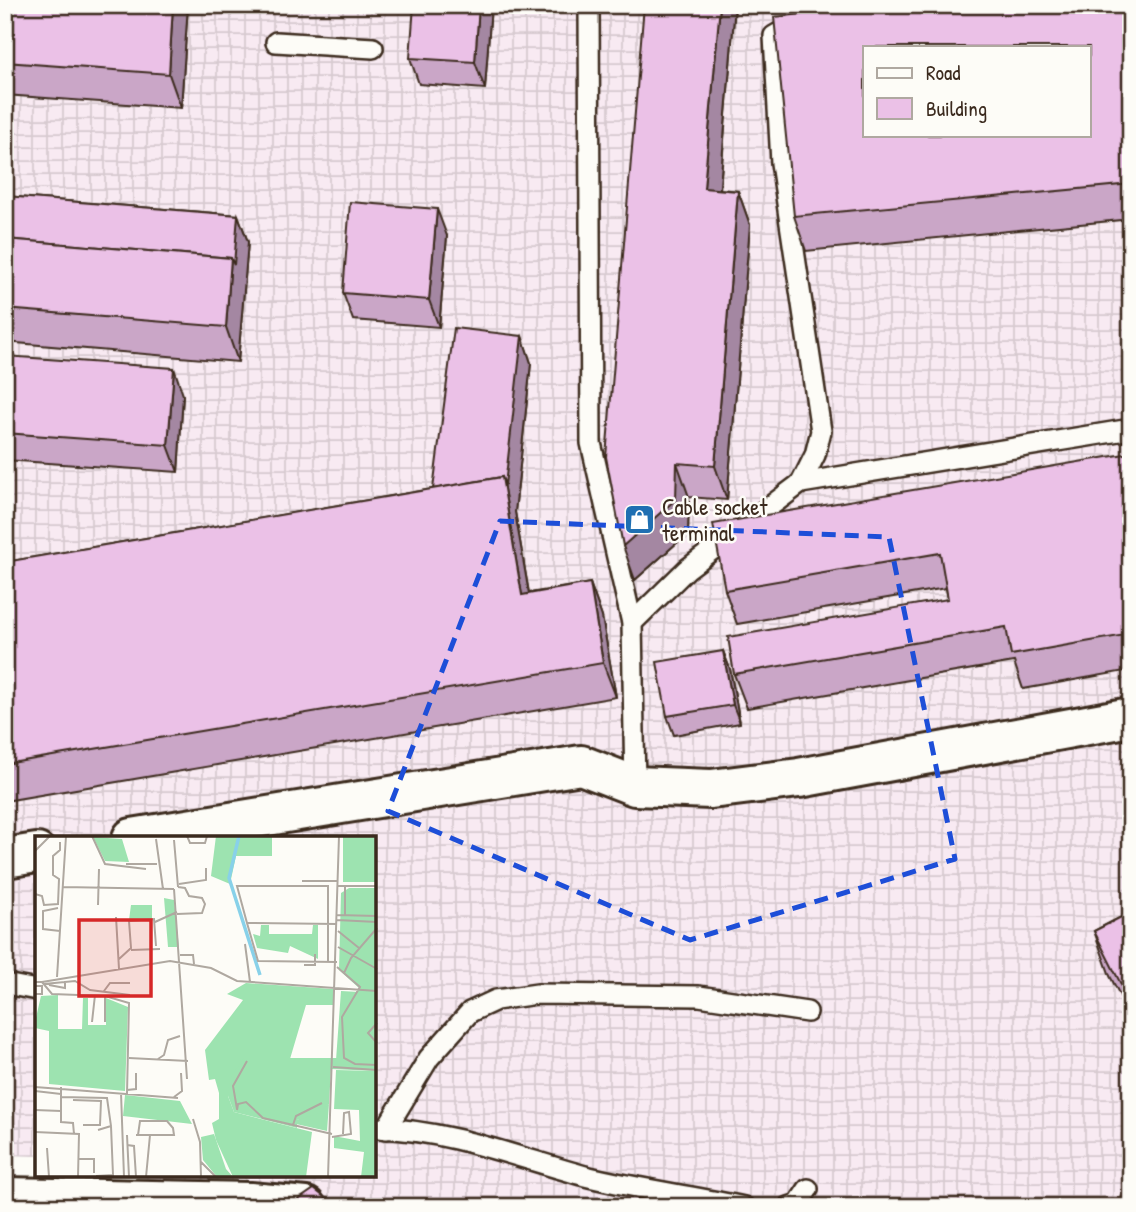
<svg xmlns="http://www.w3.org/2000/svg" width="1136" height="1212" viewBox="0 0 1136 1212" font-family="'Patrick Hand',sans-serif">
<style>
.industrial{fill:url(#industrial-grid);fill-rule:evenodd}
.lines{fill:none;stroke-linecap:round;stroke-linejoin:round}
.lane-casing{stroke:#3b2a1e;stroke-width:24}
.street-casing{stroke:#3b2a1e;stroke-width:44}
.lane{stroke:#fdfcf7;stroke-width:19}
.street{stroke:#fdfcf7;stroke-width:38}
.wall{fill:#caa6c7;stroke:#3b2a1e;stroke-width:2}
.shaded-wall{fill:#a487a2;stroke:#3b2a1e;stroke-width:2}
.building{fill:#ebc1e7;stroke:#3b2a1e;stroke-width:2;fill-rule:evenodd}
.marked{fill:none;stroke:#1d4ed8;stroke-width:5;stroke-dasharray:14 9;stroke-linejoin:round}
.labels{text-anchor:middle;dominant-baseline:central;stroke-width:5;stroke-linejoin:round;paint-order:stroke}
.poi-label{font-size:23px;fill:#3b2a1e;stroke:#fdfcf7;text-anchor:start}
.inset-river{fill:none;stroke:#88d1e9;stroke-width:3.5}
.inset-road{fill:none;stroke:#afa8a0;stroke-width:2}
.view{fill:#d62828;fill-opacity:0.15;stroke:#d62828;stroke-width:3.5}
.inset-edge{fill:none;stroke:#3b2a1e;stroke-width:3.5}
</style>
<defs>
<pattern id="industrial-grid" width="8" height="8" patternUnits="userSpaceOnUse" patternTransform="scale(1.75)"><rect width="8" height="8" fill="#f8eaf2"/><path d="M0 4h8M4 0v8" fill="none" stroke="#d6c9cf"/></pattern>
</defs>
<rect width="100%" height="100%" fill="#fdfcf7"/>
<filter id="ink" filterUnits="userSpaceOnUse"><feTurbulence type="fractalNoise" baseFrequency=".0143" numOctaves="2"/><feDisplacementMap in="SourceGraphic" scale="14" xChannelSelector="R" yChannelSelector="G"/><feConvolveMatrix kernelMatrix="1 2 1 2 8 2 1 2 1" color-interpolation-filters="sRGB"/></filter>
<g filter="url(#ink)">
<path class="industrial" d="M 5,5 L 1131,5 L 1131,1207 L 143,1207 L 143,1175 L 374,1175 L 374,838 L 37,838 L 37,1156 L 5,1155 ZM 865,47 L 1089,47 L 1089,135 L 865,135 Z"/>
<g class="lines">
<defs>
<g id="lane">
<polyline points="589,5 591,443 632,623 635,786"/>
<polyline points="276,42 373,48"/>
<polyline points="801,483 1131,429"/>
<polyline points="632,623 687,569 801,483 815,455 821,431 781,163 774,36 791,26 800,25"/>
<polyline points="5,984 37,990"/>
<path d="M 376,1128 C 449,1130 516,1157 585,1176 C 638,1189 691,1196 744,1207"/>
<polyline points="386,1129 429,1058 470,1012 496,1000 537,994 699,996 807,1012"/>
<polyline points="789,1207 798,1204 808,1189"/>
</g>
<g id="street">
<polyline points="132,838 581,765 635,786 711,789 799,778 1131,717"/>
<polyline points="5,858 37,853"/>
<polyline points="5,1197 250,1202 306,1207"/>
</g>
</defs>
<use href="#lane" class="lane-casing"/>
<use href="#street" class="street-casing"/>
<use href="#lane" class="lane"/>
<use href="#street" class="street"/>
</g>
<g class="wall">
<polygon points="5,5 188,5 181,108 5,95"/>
<polygon points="491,5 485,89 419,84 410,58"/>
<polygon points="735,5 720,189 738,191 750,225 727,500 689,497 688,533 635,580"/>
<polygon points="1131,5 1131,219 806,251 794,216"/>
<polygon points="5,196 238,215 248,242 238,362 5,342"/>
<polygon points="447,236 439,327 353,320 343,293"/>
<polygon points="522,336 531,363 515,512 529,593 590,583 602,617 616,697 5,801 5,562 433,489"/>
<polygon points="5,356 183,395 178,472 5,460"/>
<polygon points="1131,453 1131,670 1023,689 1014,662 747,708 734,674 948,599 946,588 737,624 725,590"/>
<polygon points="723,651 730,669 740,723 674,735 667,716"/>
<polygon points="1131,912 1131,1017 1110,976 1094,931"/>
</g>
<g class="shaded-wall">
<polygon points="173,5 188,5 181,108 169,74"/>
<polygon points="479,5 491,5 485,89 475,62"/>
<polygon points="720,5 735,5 717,222 704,188"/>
<polygon points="738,191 750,225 727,500 715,466"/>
<polygon points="437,209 447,236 439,327 429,300"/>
<polygon points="238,215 248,242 238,362 226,327 231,258"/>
<polygon points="522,336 531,363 515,512 535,629 522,595 502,477"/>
<polygon points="174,368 183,395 178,472 168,445"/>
<polygon points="677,463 689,497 688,533 635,580 623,546"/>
<polygon points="590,583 602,617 616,697 603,663"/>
<polygon points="723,651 730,669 740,723 733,705"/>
</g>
<g class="building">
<polygon points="5,5 173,5 169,74 5,62"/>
<polygon points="414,5 479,5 475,62 410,58"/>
<polygon points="644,5 720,5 704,188 738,191 715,466 677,463 676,499 623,546 606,457"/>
<path d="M 891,5 L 1131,5 L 1131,184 L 794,216 L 774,17 ZM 865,47 L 1089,47 L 1089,135 L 865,135 Z"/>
<polygon points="5,196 238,215 234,265 231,258 5,239"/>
<polygon points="350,202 437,209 429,300 343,293"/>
<polygon points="5,239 231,258 226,327 5,309"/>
<polygon points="454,328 522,336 505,485 502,477 433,489"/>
<polygon points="5,356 174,368 168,445 5,433"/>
<polygon points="1131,453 1131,634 1011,655 1006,627 734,674 728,637 948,599 940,553 725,590 713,524"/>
<polygon points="502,477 522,595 590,583 603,663 5,764 5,562"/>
<polygon points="723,651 733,705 667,716 657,662"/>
<polygon points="1131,912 1131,1004 1094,931"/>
<polygon points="314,1189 337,1207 288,1207"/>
</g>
</g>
<path class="marked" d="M 500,521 L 889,537 L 955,859 L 690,940 L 388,811 Z"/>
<defs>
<symbol id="shop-square" viewBox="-11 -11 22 22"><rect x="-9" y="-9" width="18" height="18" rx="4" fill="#1f6fb2" stroke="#fdfcf7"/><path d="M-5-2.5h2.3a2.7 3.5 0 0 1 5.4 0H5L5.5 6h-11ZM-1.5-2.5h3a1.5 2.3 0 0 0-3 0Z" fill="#fff"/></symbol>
</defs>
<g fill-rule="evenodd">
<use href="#shop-square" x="622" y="502" width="35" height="35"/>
</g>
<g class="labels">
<g class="poi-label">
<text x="662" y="506">Cable socket<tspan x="662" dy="26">terminal</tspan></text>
</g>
</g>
<g transform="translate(35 836)">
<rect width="341" height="341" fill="#fdfcf7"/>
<path d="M 226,89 L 234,89 L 234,98 L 277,98 L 278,89 L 283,89 L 283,123 L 255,110 L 253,117 L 222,112 L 218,98 L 225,100 ZM 211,147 L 298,153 L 298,169 L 271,169 L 255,223 L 234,222 L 193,260 L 199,276 L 277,296 L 271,341 L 198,341 L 181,304 L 177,287 L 184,283 L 184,257 L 180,243 L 174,244 L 170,214 L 208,164 L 192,158 ZM 306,155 L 324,156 L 308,221 L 301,224 ZM 23,159 L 23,193 L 47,193 L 48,162 L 53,162 L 53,189 L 71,189 L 71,162 L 93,171 L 90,255 L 14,248 L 14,195 L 0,192 L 0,186 L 6,160 ZM 301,234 L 341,235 L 341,341 L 326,341 L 329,316 L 299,312 L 299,300 L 325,305 L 324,274 L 299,273 ZM 90,259 L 145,265 L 157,288 L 88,280 ZM 294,268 L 292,295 L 261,288 L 262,284 Z" fill="#9de3b0"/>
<path d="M 181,0 L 237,0 L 237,20 L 201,20 L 195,48 L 176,40 ZM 58,1 L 87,3 L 94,26 L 70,25 ZM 129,62 L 139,64 L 144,111 L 133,111 ZM 96,69 L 117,69 L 117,83 L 94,84 Z" fill="#9de3b0"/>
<path d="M 179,298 L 191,333 L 198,341 L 182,341 L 168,324 L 166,301 Z" fill="#9de3b0"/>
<path d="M 308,0 L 341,0 L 341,46 L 308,46 ZM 314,52 L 341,52 L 341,235 L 296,233 L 294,268 L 282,278 L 262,284 L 262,292 L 199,276 L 193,260 L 195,242 L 209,222 L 304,222 L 305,179 L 324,152 L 304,134 L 306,57 Z" fill="#9de3b0"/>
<path class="inset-river" d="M 204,0 L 194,42 L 225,139"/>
<path class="inset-road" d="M 57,0 L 70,28 L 111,33M 69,0 L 147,0M 152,0 L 155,7 L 170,7 L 172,0M 121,3 L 128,53M 139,4 L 143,51M 0,15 L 15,0M 91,28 L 122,28M 267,45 L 303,45M 144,48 L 171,44 L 171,32M 303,50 L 342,50M 310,50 L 310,79M 28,51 L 139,53M 139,53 L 152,243M 0,58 L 7,60 L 9,69 L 23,68 L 24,43 L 18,39 L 18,20 L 25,14 L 25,6M 63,69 L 64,33M 23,72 L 8,75 L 8,93 L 25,95M 142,78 L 167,77 L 170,68 L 167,62 L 154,60 L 150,52 L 143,51M 302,79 L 342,80M 81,81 L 84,133M 302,84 L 342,86M 120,86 L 142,76M 212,87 L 202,50 L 293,50 L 293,126M 303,95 L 324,112M 210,108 L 215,146M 303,111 L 342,133M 96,114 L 125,113M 145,119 L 158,119 L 159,128M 84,123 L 96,112 L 94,85 L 119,83 L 121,110M 302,126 L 223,125 L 212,87 L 302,88M 269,129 L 280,129 L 280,118M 302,131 L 325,151 L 307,181 L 309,222 L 320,228 L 342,229M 309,137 L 316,122 L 342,92M 22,141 L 31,0M 0,146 L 7,146 L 17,158 L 70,160 L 94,167 L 92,258M 7,146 L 135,125 L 176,132 L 202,145 L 342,155M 9,148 L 40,145 L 55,154 L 95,159M 14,149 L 30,152 L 30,145M 0,150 L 7,150 L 7,158 L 0,158M 69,155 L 75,147 L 95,147M 57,186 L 60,159M 70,186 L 70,160M 342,187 L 333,197 L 342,207M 94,222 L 153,225M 123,223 L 129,219 L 133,204 L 145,200M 298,231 L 342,234M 0,251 L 143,262M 26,251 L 26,286 L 38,287 L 39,298M 92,254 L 101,253 L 101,237M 0,255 L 26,258M 86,257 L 89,341M 26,261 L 72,262 L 76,290 L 63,294M 139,261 L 147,255 L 146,237M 38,264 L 66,265 L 65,289 L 48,289M 202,273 L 198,250 L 212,225M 0,274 L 26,275M 202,274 L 203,268 L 211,266 L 228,282 L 297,298M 158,283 L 165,306 L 166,341M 258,289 L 261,280 L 287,267M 0,296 L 44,298 L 43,341M 92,299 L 94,341M 101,299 L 139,299 L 138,292 L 132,285 L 105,285 L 103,299M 297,301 L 316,298 L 314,276 L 309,277 L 308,298M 92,309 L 99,310 L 101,341M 12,312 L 14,341M 43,323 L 59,323 L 59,337M 166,326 L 181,341M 61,340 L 78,339 L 76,290M 111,341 L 115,299M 293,341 L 304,0"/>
<path class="view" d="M 44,84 L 116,84 L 116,160 L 44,160 Z"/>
<rect width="341" height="341" class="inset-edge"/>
</g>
<rect width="1136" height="1212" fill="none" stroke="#fdfcf7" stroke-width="28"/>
<rect x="14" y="14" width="1108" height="1184" fill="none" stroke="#3b2a1e" stroke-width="2.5" filter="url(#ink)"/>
<rect x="863" y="46" width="228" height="91" fill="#fdfcf7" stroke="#afa8a0" stroke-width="2"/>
<rect x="877" y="68" width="35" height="10" fill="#fdfcf7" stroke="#afa8a0" stroke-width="2"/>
<text x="926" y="80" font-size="21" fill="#3b2a1e">Road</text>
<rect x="877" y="98" width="35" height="21" fill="#ebc1e7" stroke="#afa8a0" stroke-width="2"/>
<text x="926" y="116" font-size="21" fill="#3b2a1e">Building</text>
</svg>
